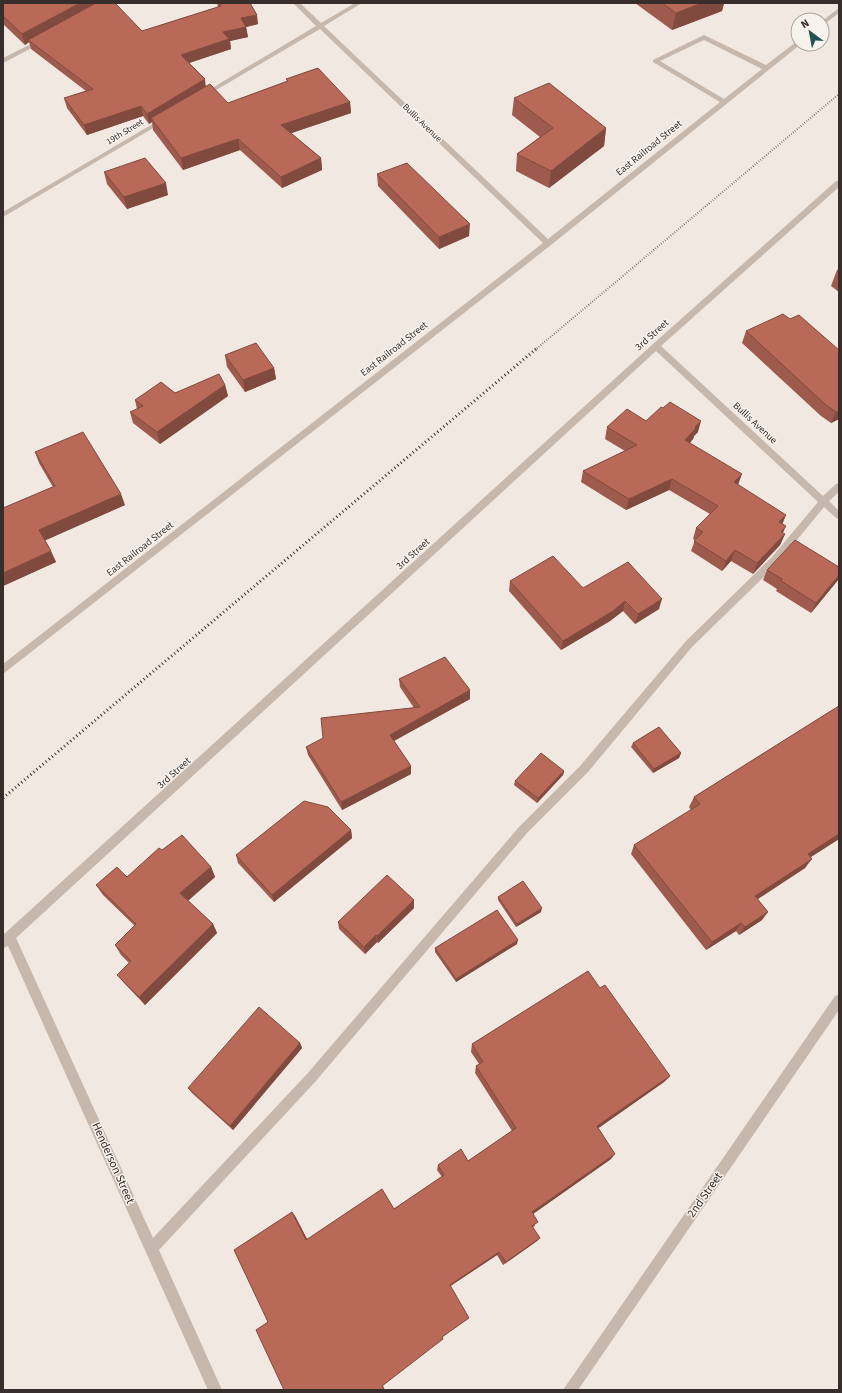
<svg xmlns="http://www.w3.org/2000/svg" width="842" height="1393" viewBox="0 0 842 1393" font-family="'Source Sans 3',sans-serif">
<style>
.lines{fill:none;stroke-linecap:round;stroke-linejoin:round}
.minor{fill:#c7b8ae;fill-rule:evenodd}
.rail-far1{stroke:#372e2b;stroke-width:2;stroke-dasharray:0.5 2;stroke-linecap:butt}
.rail{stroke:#372e2b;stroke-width:3;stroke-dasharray:1 3;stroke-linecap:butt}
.wall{fill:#9e5a4c}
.shaded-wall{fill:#814a3e}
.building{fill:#b86958;stroke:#814a3e}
.labels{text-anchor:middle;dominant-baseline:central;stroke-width:3;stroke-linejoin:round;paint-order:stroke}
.far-street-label{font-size:9px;fill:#372e2b;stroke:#f8f2ed}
.street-label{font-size:10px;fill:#372e2b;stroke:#f8f2ed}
.near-street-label{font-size:12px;fill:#372e2b;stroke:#f8f2ed}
</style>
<rect width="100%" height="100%" fill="#f0e8e1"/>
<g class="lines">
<g class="minor">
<path d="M 293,3 L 300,3 L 321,23 L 355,3 L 362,3 L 324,26 L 548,239 L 720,102 L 653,62 L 653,60 L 704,35 L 766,65 L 796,42 L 798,41 L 798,44 L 801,44 L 551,245 L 3,674 L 3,664 L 543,243 L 320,29 L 206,96 L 202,96 L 202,94 L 316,26 ZM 704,40 L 762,69 L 724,99 L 660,61 Z"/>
<polygon points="839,8 839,13 822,26 822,21"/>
<polygon points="43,38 46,40 45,41 3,63 3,58"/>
<polygon points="163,118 165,119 165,121 3,217 3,212"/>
<path d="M 836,181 L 839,181 L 839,187 L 661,346 L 823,496 L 836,484 L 839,483 L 839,492 L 829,501 L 839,511 L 839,519 L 836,518 L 824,507 L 778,563 L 692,647 L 588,772 L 527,833 L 315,1082 L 159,1250 L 222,1390 L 208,1390 L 8,946 L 3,948 L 3,935 L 653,344 ZM 656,351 L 818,502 L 772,557 L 686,641 L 580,766 L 519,827 L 307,1074 L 153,1238 L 16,938 Z"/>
<polygon points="839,994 839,1010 578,1390 563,1390 835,996"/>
</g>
<polyline class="rail-far1" points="535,350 839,94"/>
<polyline class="rail" points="3,798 536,349"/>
</g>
<g class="wall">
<polygon points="3,3 142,31 218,7 217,3 250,3 258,24 246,27 248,37 230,41 231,49 189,63 206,86 228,103 287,81 286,79 350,102 351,113 291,133 321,158 322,170 282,188 240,150 183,170 153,130 152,122 149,124 143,116 87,135 67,108 64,98 86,91 31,49 29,42 25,45 3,24"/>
<polygon points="635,3 724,3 722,11 672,30"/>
<polygon points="514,98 606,128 604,146 549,188 516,171 517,154 540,137 512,115"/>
<polygon points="104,172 168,195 127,209 107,184"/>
<polygon points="377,174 469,236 439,249 378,186"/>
<polygon points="839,269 839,292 831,286 837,270"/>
<polygon points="799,315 839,419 831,423 821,416 742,343 746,331 790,319"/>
<polygon points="225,355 274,368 276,379 245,392 227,367"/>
<polygon points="225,385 228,396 160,444 133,423 130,412 137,409 135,400 175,393"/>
<polygon points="646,421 698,432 694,436 693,439 690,443 782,524 783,533 785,534 780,545 753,574 731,561 722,571 691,551 695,540 693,539 696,528 710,514 669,490 626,510 581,482 583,471 625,451 605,439 607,427"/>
<polygon points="35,452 125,505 45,540 56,562 3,586 53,487 39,463"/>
<polygon points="767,570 838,580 811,613 776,591 777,589 763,580"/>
<polygon points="510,581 583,588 659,609 635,624 623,611 610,621 561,650 509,591"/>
<polygon points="399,679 470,690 470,699 394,741 411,766 411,774 342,810 308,755 306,747 414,708 400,687"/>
<polygon points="839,706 839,839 811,857 805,868 757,899 762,920 739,935 736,931 706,950 631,854 634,845 691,810 689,807 694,797"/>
<polygon points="633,743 681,753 679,758 653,773 631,747"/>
<polygon points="564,771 563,775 537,803 514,785 515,781"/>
<polygon points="351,830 352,838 274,902 238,863 236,855"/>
<polygon points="162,850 211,867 215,877 188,901 213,924 217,933 145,1005 124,983 117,975 129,963 121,955 115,945 135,926 103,895 96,885 127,877"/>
<polygon points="498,897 541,912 516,927 498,900"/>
<polygon points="414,900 414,908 378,943 377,942 365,954 339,929 338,922"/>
<polygon points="517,944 456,982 435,952 435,948"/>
<polygon points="600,988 670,1076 664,1082 598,1128 611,1159 533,1214 535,1226 533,1227 537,1241 503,1265 497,1255 450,1286 467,1319 442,1337 383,1385 384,1389 268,1322 292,1212 295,1216 307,1239 394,1209 442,1177 437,1170 438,1165 468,1161 512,1131 475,1073 476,1066 479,1064 471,1052 472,1044"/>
<polygon points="300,1043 302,1048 233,1130 192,1093 188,1088"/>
</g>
<g class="shaded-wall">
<polygon points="80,3 104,3 28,40 29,42 25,45 22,34"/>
<polygon points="702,3 724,3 722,11 672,30 676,13"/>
<polygon points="257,15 258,24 246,27 248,37 230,41 231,49 183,65 181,55 223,32 241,18"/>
<polygon points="205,79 206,89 151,118 152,122 149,124 147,114"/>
<polygon points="350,102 351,113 283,136 281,125"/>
<polygon points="141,106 143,116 87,135 84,125"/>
<polygon points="606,128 604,146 549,188 551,171"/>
<polygon points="238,139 240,150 183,170 181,158"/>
<polygon points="321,158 322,170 282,188 281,177"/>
<polygon points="166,183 168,195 127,209 124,197"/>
<polygon points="470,224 469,236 439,249 439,237"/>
<polygon points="274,368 276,379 245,392 243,380"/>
<polygon points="225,385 228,396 160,444 157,432"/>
<polygon points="839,410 839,419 831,423 836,412"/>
<polygon points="701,421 698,432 694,436 693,439 682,451 685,440 695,427"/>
<polygon points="742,474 738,485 730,493 734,482"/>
<polygon points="672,479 669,490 626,510 629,499"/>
<polygon points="121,494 125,505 44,541 39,530"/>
<polygon points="786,515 782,525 779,522"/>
<polygon points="786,526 781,537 781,532"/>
<polygon points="785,534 780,545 753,574 757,563"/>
<polygon points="735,550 731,561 722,571 726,561"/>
<polygon points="51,551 56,562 3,586 3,573"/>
<polygon points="839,575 839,578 838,580 811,613 816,603"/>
<polygon points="662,599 659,609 635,624 638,614"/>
<polygon points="625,601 623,611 610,621 561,650 563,641"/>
<polygon points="470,690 470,699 390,743 390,735"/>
<polygon points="681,753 679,758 653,773 654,769"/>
<polygon points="411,766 411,774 342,810 341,802"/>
<polygon points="564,771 563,775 537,803 538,798"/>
<polygon points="351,830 352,838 274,902 272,895"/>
<polygon points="839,834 839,839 801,863 808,854"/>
<polygon points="812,859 805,868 749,905 755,896"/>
<polygon points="211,867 215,877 185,903 180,893"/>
<polygon points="414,900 414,908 378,943 377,936"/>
<polygon points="542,908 541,912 516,927 517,924"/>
<polygon points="768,912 762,920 739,935 745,927"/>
<polygon points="741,923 736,931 706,950 712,942"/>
<polygon points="213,924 217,933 145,1005 139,997"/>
<polygon points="376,935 377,942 365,954 364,947"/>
<polygon points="518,940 517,944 456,982 456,979"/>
<polygon points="300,1043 302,1048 233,1130 230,1126"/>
<polygon points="670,1076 664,1082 593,1132 597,1126"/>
<polygon points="615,1154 611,1159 530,1216 532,1212"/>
<polygon points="292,1212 295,1216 309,1243 306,1240"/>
<polygon points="540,1238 537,1241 503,1265 506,1262"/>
<polygon points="499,1252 497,1255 449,1287 450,1285"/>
</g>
<g class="building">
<polygon points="3,3 80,3 22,34 3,16"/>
<polygon points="96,3 115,3 142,31 221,6 220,3 250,3 257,15 241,18 246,27 223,32 229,39 181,55 205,79 147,114 141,106 84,125 64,98 93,89 28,40"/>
<polygon points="662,3 702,3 676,13"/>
<polygon points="318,68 350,102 281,125 321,158 281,177 238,139 181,158 151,118 210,84 228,103 288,81 286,79"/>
<polygon points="549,83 606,128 551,171 517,154 553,128 514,98"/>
<polygon points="145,158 166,183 124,197 104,172"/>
<polygon points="407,163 470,224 439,237 377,174"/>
<polygon points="783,314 790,319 799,315 839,350 839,410 836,412 826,405 746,331"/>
<polygon points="256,343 274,368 243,380 225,355"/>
<polygon points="219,374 225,385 157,432 130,412 143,406 135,400 161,382 175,393"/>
<polygon points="670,402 701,421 695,427 696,428 685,440 742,474 734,482 786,515 779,522 786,526 781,532 785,534 757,563 735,550 726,561 694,541 703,532 696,528 718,506 672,479 629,499 583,471 637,445 607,427 627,409 646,421 661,407 663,408"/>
<polygon points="83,432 121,494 39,530 51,551 3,573 3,508 55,486 35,452"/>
<polygon points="795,540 839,567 839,575 816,603 781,581 782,579 767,570"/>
<polygon points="553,556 583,588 628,562 662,599 638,614 625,601 613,611 563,641 510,581"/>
<polygon points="445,657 470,690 390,735 411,766 341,802 306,747 323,738 321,718 420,707 399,679"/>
<polygon points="839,706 839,834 808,854 812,859 755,896 768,912 745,927 741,923 712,942 634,845 700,804 694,797 826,714"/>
<polygon points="659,727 681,753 654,769 633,743"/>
<polygon points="541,753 564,771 538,798 515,781"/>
<polygon points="304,801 328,807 351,830 272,895 236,855"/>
<polygon points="182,835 211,867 180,893 213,924 139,997 117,975 131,961 115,945 136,924 96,885 117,867 127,877 159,848 162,850"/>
<polygon points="387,875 414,900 377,936 376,935 364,947 338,922"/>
<polygon points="523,881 542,908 517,924 498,897"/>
<polygon points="497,910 518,940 456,979 435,948"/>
<polygon points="588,971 600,988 605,985 670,1076 597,1126 615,1154 532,1212 538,1222 532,1226 540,1238 506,1262 499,1252 450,1285 469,1318 442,1337 443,1339 382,1386 384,1389 382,1390 284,1390 256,1330 268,1322 234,1250 292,1212 306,1240 382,1189 394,1209 444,1175 438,1165 461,1149 468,1161 516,1128 476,1066 483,1062 472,1044"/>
<polygon points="259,1007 300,1043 230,1126 188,1088"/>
</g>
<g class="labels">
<g class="far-street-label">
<text transform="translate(422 123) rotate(44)">Bullis Avenue</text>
<text transform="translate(125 132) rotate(-31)">19th Street</text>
</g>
<g class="street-label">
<text transform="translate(649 148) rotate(-39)">East Railroad Street</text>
<text transform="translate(652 335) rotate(-42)">3rd Street</text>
<text transform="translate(394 349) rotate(-38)">East Railroad Street</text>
<text transform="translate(755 423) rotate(43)">Bullis Avenue</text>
<text transform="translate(140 549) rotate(-38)">East Railroad Street</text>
<text transform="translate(413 554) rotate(-42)">3rd Street</text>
<text transform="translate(174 773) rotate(-42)">3rd Street</text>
</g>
<g class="near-street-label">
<text transform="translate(113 1163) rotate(66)">Henderson Street</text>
<text transform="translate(705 1195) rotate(-55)">2nd Street</text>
</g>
</g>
<rect width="842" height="1393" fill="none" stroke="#372e2b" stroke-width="8"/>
<g transform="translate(810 32) rotate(328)"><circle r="19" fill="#f8f2ed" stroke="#aba49f"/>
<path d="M0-3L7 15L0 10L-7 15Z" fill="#255354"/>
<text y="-6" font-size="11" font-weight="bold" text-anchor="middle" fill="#372e2b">N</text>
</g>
</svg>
